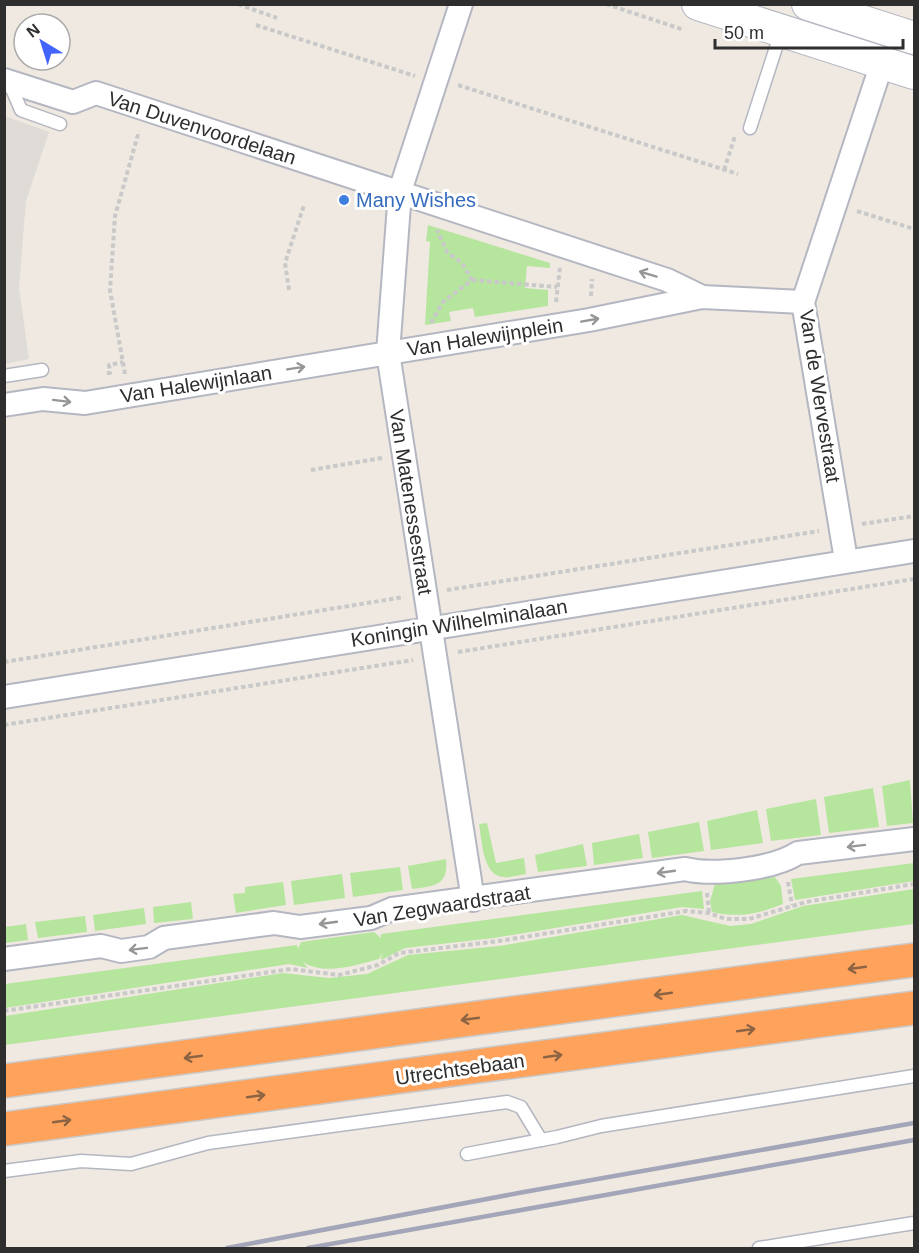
<svg xmlns="http://www.w3.org/2000/svg" width="919" height="1253" viewBox="0 0 919 1253" font-family="Helvetica,sans-serif">
<style>
.green{fill:#b6e59e}
.plaza{fill:#dfdcd8}
.lines{fill:none;stroke-linecap:round;stroke-linejoin:round}
.service-casing{stroke:#b4b7c1;stroke-width:15}
.minor-casing{stroke:#b4b7c1;stroke-width:26}
.secondary-casing{stroke:#b4b7c1;stroke-width:34}
.motorway-casing{stroke:#c9c9c9;stroke-width:36}
.path{stroke:#c9c9c9;stroke-width:4;stroke-dasharray:4.5 3;stroke-linecap:butt}
.service{stroke:#fff;stroke-width:12}
.minor{stroke:#fff;stroke-width:22}
.secondary{stroke:#fff;stroke-width:32}
.motorway{stroke:#ffa35c;stroke-width:33}
.rail{stroke:#a3a6b8;stroke-width:4.5}
.oneway{stroke:#969696}
.oneway2{stroke:#8c6343}
.shop-dot{fill:#3f7fe0;stroke:#fff;stroke-width:2}
.labels{text-anchor:middle;dominant-baseline:central;stroke-width:6;stroke-linejoin:round;paint-order:stroke}
.street-label{font-size:20px;fill:#2e2e2e;stroke:#fff}
.shop-label{font-size:20px;fill:#366cbe;stroke:#fff;text-anchor:start}
</style>
<rect width="100%" height="100%" fill="#efe9e1"/>
<g class="green">
<polygon points="428,225 550,263 550,268 527,266 525,288 548,290 548,306 475,317 473,308 449,312 451,321 425,325 430,242 426,241"/>
<polygon points="910,780 913,823 887,826 882,786"/>
<polygon points="873,788 879,827 829,833 824,797"/>
<polygon points="816,799 821,835 771,841 766,809"/>
<polygon points="757,810 763,843 711,850 707,821"/>
<polygon points="699,822 704,851 652,858 648,832"/>
<path d="M 487,823 L 496,863 L 524,858 L 526,874 C 519,875 510,878 503,877 C 482,875 482,839 479,824 Z"/>
<polygon points="639,834 643,858 594,865 592,843"/>
<polygon points="583,844 587,866 538,872 535,855"/>
<path d="M 446,859 C 449,886 434,886 412,889 L 408,866 Z"/>
<polygon points="914,863 914,881 795,900 791,879"/>
<polygon points="400,867 403,890 353,897 350,873"/>
<polygon points="342,874 345,898 294,905 291,881"/>
<path d="M 775,877 L 781,886 L 783,904 C 758,914 739,918 712,912 L 710,901 L 715,884 Z"/>
<polygon points="283,882 286,905 236,913 233,894 245,893 245,887"/>
<polygon points="914,889 914,924 5,1045 5,1016 283,973 329,978 367,974 408,955 499,946 682,915 730,926 751,924 803,906"/>
<path d="M 702,891 L 704,909 L 682,907 L 494,938 L 405,948 L 381,960 L 382,953 L 379,959 C 356,965 325,976 303,962 L 308,968 L 289,964 L 5,1008 L 5,984 L 297,945 L 298,949 L 301,942 L 374,932 L 381,938 L 381,934 Z"/>
<polygon points="191,902 193,919 154,923 153,907"/>
<polygon points="144,908 146,924 95,931 93,915"/>
<polygon points="85,916 87,932 38,938 35,922"/>
<polygon points="26,924 28,940 5,943 5,927"/>
</g>
<polygon class="plaza" points="5,116 49,132 26,201 19,288 29,359 5,364"/>
<g class="lines">
<defs>
<g id="service">
<polyline points="9,82 21,110 60,124"/>
<polyline points="750,128 781,32"/>
<polyline points="4,376 42,370"/>
<polyline points="467,1154 557,1137 601,1126 914,1076"/>
<polyline points="4,1171 81,1161 131,1164 208,1143 507,1102 521,1107 541,1140"/>
<polyline points="759,1248 914,1223"/>
</g>
<g id="minor">
<polyline points="461,4 400,191 388,353 473,900"/>
<polyline points="4,80 73,102 96,93 667,280 702,297"/>
<polyline points="4,405 43,399 85,403 589,320 702,297 803,302"/>
<polyline points="846,560 803,302 882,63"/>
<polyline points="4,697 914,551"/>
<path d="M 4,959 L 101,946 L 121,951 L 149,947 L 164,938 L 274,923 L 300,927 L 371,918 L 392,909 L 685,869 C 714,876 773,869 798,853 L 914,839"/>
</g>
<g id="secondary">
<polyline points="698,4 914,73"/>
<polyline points="808,4 914,38"/>
</g>
<g id="motorway">
<polyline points="4,1081 914,960"/>
<polyline points="4,1129 914,1008"/>
</g>
</defs>
<use href="#service" class="service-casing"/>
<use href="#minor" class="minor-casing"/>
<use href="#secondary" class="secondary-casing"/>
<use href="#motorway" class="motorway-casing"/>
<g class="path">
<polyline points="238,4 277,18"/>
<polyline points="606,4 684,30"/>
<polyline points="256,25 415,76"/>
<polyline points="458,85 738,174"/>
<polyline points="724,170 735,136"/>
<polyline points="857,211 914,229"/>
<polyline points="472,280 557,287"/>
<polyline points="289,290 285,263 304,205"/>
<polyline points="591,296 592,279"/>
<polyline points="556,302 560,267"/>
<polyline points="431,323 443,302 472,280 462,263 447,252 437,230"/>
<polyline points="107,373 110,373 109,365 123,362"/>
<polyline points="125,374 110,290 115,216 139,131"/>
<polyline points="311,470 382,458"/>
<polyline points="862,524 914,516"/>
<polyline points="447,590 819,531"/>
<polyline points="458,652 914,579"/>
<polyline points="4,662 404,597"/>
<polyline points="4,725 413,660"/>
<polyline points="788,882 792,905"/>
<polyline points="707,893 709,913"/>
<polyline points="4,1011 291,969 339,975 378,965 399,953 499,941 686,911 709,913 726,919 749,919 806,902 914,884"/>
</g>
<use href="#service" class="service"/>
<use href="#minor" class="minor"/>
<use href="#secondary" class="secondary"/>
<use href="#motorway" class="motorway"/>
<g class="rail">
<polyline points="227,1248 524,1192 914,1123"/>
<polyline points="308,1248 914,1140"/>
</g>
</g>
<defs><path id="oneway-shaft" d="M-6 0H5M1.5-3L5.5 0L1.5 3" fill="none" stroke-width="1.6" stroke-linecap="round" stroke-linejoin="round" transform="scale(1.5)"/></defs>
<g class="oneway">
<use href="#oneway-shaft" transform="translate(648 274) rotate(-163)"/>
<use href="#oneway-shaft" transform="translate(590 320) rotate(-10)"/>
<use href="#oneway-shaft" transform="translate(296 368) rotate(-9)"/>
<use href="#oneway-shaft" transform="translate(62 401) rotate(7)"/>
<use href="#oneway-shaft" transform="translate(856 846) rotate(173)"/>
<use href="#oneway-shaft" transform="translate(666 872) rotate(172)"/>
<use href="#oneway-shaft" transform="translate(328 923) rotate(172)"/>
<use href="#oneway-shaft" transform="translate(138 949) rotate(173)"/>
</g>
<g class="oneway2">
<use href="#oneway-shaft" transform="translate(857 968) rotate(172)"/>
<use href="#oneway-shaft" transform="translate(663 994) rotate(172)"/>
<use href="#oneway-shaft" transform="translate(470 1019) rotate(172)"/>
<use href="#oneway-shaft" transform="translate(746 1030) rotate(-8)"/>
<use href="#oneway-shaft" transform="translate(553 1056) rotate(-8)"/>
<use href="#oneway-shaft" transform="translate(193 1057) rotate(172)"/>
<use href="#oneway-shaft" transform="translate(256 1096) rotate(-8)"/>
<use href="#oneway-shaft" transform="translate(62 1121) rotate(-8)"/>
</g>
<circle class="shop-dot" cx="344" cy="200" r="6"/>
<g class="labels">
<g class="street-label">
<text transform="translate(202 128) rotate(18)">Van Duvenvoordelaan</text>
<text transform="translate(485 337) rotate(-9)">Van Halewijnplein</text>
<text transform="translate(196 384) rotate(-9)">Van Halewijnlaan</text>
<text transform="translate(820 396) rotate(81)">Van de Wervestraat</text>
<text transform="translate(411 502) rotate(81)">Van Matenessestraat</text>
<text transform="translate(459 623) rotate(-9)">Koningin Wilhelminalaan</text>
<text transform="translate(442 906) rotate(-9)">Van Zegwaardstraat</text>
<text transform="translate(460 1069) rotate(-8)">Utrechtsebaan</text>
</g>
<g class="shop-label">
<text x="356" y="200">Many Wishes</text>
</g>
</g>
<rect width="919" height="1253" fill="none" stroke="#2e2e2e" stroke-width="12"/>
<g transform="translate(42 42) rotate(322)"><circle r="28" fill="#ffffff" stroke="#ababab" stroke-width="1.5"/>
<path d="M0-4.5L10 22L0 15L-10 22Z" fill="#4264fb"/>
<text y="-9" font-size="16" font-weight="bold" text-anchor="middle" fill="#2e2e2e">N</text>
</g>
<path d="M715 39v9h188v-9" fill="none" stroke="#2e2e2e" stroke-width="3"/>
<text x="724" y="39" font-size="18" fill="#2e2e2e" stroke="#ffffff" stroke-width="4.5" paint-order="stroke">50 m</text>
</svg>
